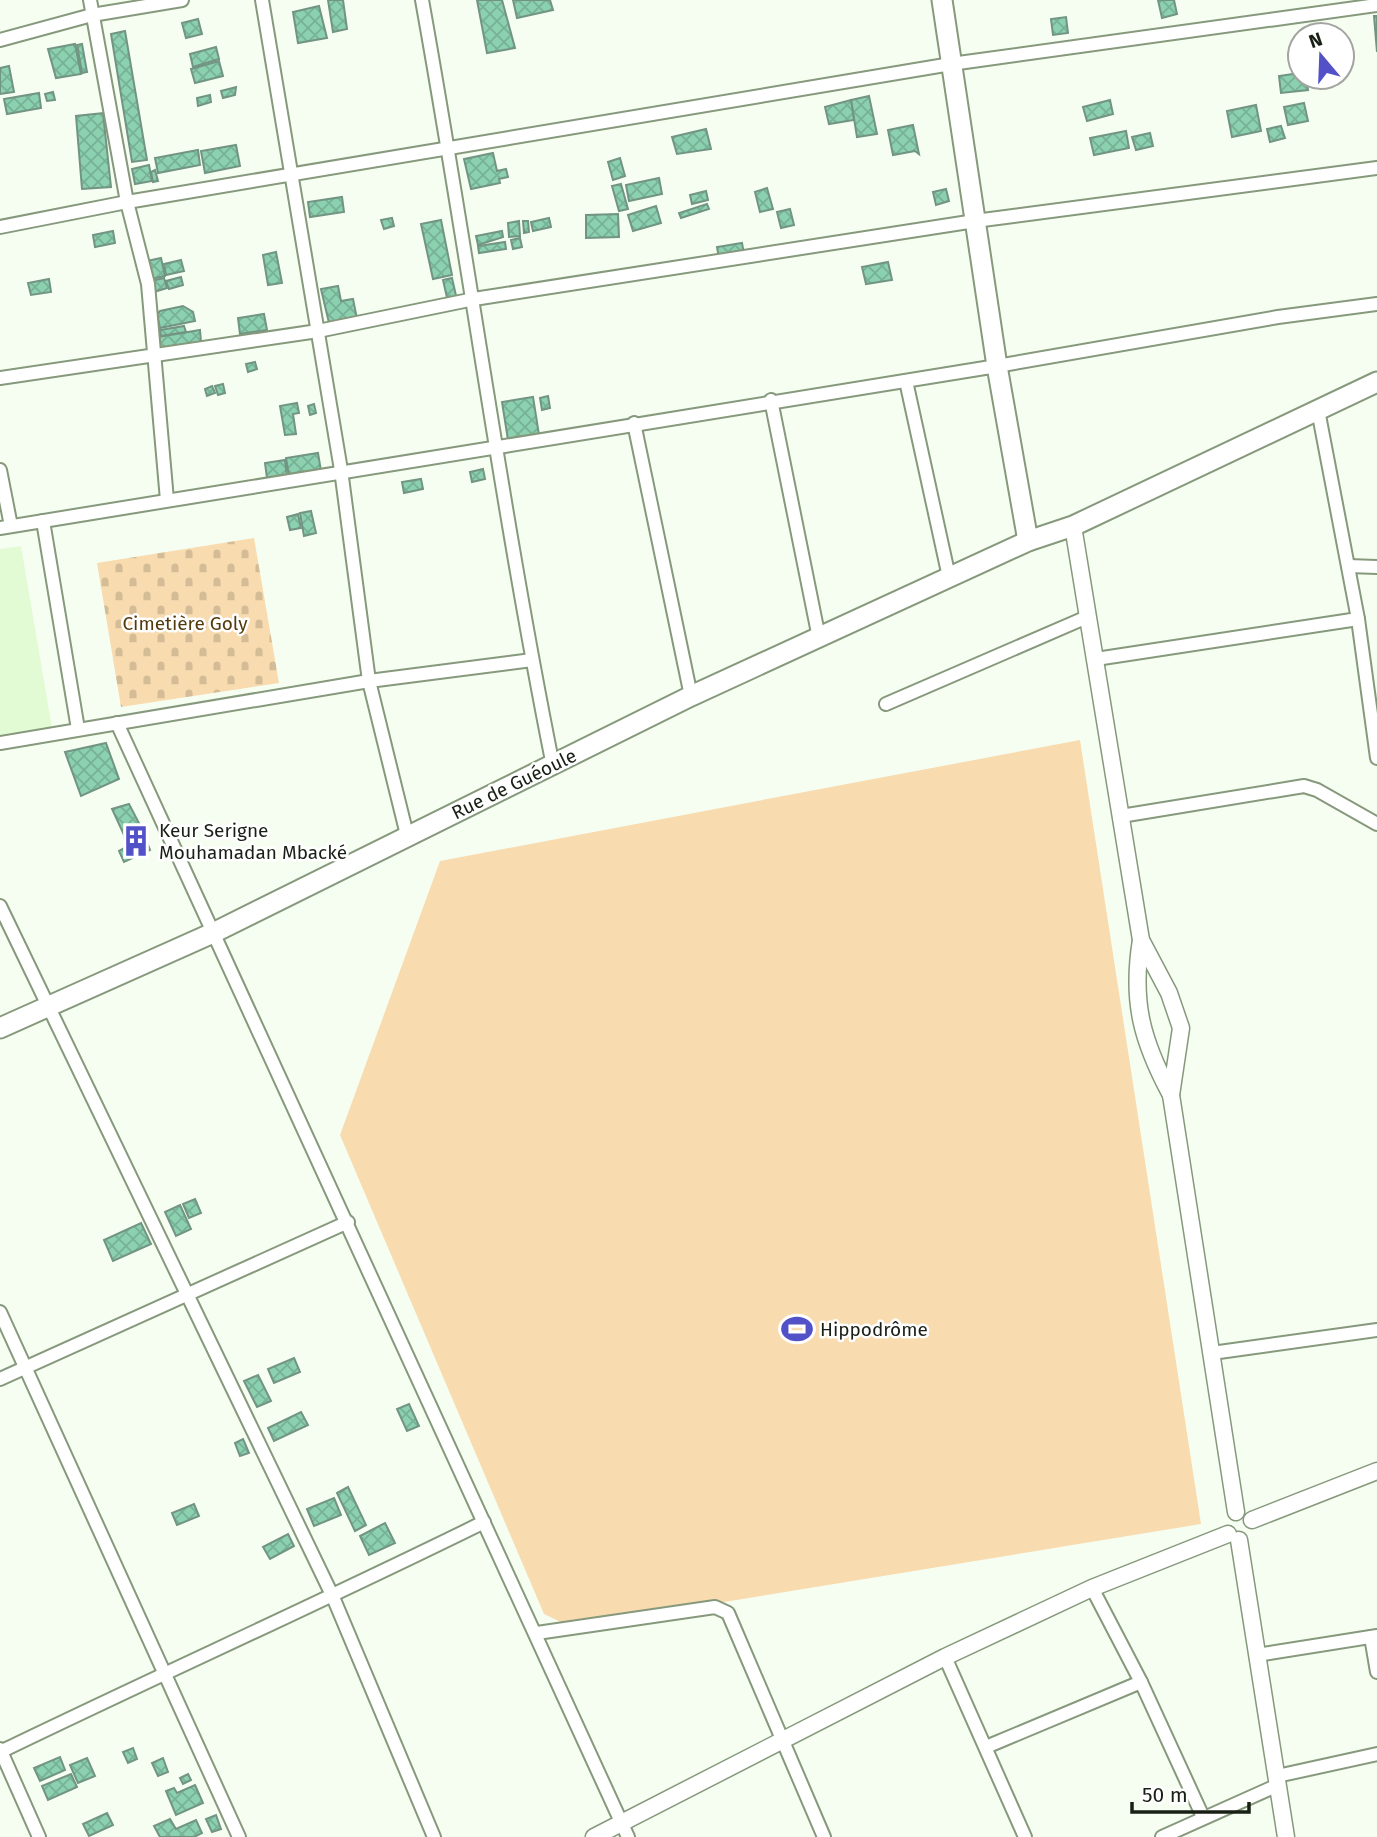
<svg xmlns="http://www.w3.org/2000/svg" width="1377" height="1837" viewBox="0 0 1377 1837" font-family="'Fira Sans',sans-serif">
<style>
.built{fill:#e2fbd5}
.green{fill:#f8dbaf}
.cemetery{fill:url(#cemetery-stones)}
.building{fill:url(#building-cross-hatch);stroke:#729483;stroke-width:2}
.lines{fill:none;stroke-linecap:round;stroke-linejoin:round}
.minor-casing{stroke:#86997c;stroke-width:16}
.tertiary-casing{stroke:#86997c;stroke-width:19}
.secondary-casing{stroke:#86997c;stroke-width:23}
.minor{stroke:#fff;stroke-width:12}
.tertiary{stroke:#fff;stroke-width:16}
.secondary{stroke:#fff;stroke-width:19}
.labels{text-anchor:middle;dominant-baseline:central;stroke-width:5;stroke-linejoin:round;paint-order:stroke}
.park-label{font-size:19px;fill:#533a0d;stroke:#fff}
.street-label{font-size:19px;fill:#181f14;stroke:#fff}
.poi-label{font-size:19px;fill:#181f14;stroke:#fff;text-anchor:start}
</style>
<defs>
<pattern id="cemetery-stones" width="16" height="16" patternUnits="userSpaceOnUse" patternTransform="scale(1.75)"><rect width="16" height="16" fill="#f8dbaf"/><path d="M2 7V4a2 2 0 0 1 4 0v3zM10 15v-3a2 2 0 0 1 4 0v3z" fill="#d4bc96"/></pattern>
<pattern id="building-cross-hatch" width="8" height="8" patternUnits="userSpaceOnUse" patternTransform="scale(1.75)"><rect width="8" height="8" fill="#8bd0af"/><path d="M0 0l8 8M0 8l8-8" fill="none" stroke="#77b296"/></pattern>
</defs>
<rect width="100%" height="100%" fill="#f6fef2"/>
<polygon class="built" points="21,546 52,728 0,738 0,549"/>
<polygon class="green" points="1080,740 1201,1524 571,1627 544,1614 340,1135 440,861"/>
<polygon class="cemetery" points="254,538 279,683 121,707 97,563"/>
<g class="building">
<polygon points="328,0 343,0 347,29 333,32"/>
<polygon points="477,0 502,0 515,48 487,53"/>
<polygon points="513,0 550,0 553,10 517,18"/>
<polygon points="1158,0 1174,0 1177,14 1162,18"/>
<polygon points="319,6 327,38 298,43 293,12"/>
<polygon points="1374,16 1377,16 1377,52"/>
<polygon points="1066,17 1068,33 1053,35 1051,19"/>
<polygon points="198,19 202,34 186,38 182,23"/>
<polygon points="125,31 147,160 132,162 111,34"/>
<polygon points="75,44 81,74 56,78 48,49"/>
<polygon points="82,44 87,72 82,73 77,45"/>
<polygon points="216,47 219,59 193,67 190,54"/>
<polygon points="219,61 223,76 195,83 191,69"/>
<polygon points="9,66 14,92 0,94 0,68"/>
<polygon points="1300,73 1300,77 1306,77 1308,90 1281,93 1279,76"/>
<polygon points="236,87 235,95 223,98 221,91"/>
<polygon points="53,92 55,100 47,101 45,94"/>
<polygon points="39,93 41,108 7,114 4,99"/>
<polygon points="210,95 211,102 198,106 197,98"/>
<polygon points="869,96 877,134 857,137 851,100"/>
<polygon points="851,100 854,120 829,124 825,107"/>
<polygon points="1110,100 1113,114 1087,121 1083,107"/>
<polygon points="1304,103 1308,121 1288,125 1284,107"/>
<polygon points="1256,105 1261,131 1232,137 1227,111"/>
<polygon points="103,113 111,187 82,189 76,116"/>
<polygon points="913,125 919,154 915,151 893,155 888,130"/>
<polygon points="1281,126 1285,138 1270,142 1267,129"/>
<polygon points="706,129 711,149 677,154 672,137"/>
<polygon points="1126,131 1129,148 1094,155 1090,138"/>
<polygon points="1150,133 1153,146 1136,150 1132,137"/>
<polygon points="236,145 240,166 205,173 201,151"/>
<polygon points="198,150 200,165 158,173 155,158"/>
<polygon points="493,153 497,171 506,169 508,177 499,179 500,183 471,189 464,159"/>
<polygon points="620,158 625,176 613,180 608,162"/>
<polygon points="149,165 152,181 135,184 132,169"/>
<polygon points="155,170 158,181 153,182 151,172"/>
<polygon points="659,178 662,194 629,201 626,185"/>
<polygon points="621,184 628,209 619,211 612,186"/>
<polygon points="767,188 773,209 760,212 755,192"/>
<polygon points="946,189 949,201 936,205 933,192"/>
<polygon points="706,191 708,200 692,204 690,195"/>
<polygon points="342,197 344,212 310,217 308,202"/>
<polygon points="707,204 709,209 681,218 679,213"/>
<polygon points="656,206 661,223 633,231 628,215"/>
<polygon points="790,209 794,225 781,228 777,212"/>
<polygon points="618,214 619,237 586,238 586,215"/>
<polygon points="392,218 394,226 384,229 381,220"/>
<polygon points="549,218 551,227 533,231 531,222"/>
<polygon points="441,220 452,275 433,279 421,224"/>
<polygon points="519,221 520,236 509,237 508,223"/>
<polygon points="523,221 528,221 529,232 524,233"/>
<polygon points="113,231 115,243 95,247 93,235"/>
<polygon points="502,231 503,237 478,245 476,236"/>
<polygon points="520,238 522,247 513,249 511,240"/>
<polygon points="505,242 506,249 479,253 478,246"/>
<polygon points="742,243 744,254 719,258 717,247"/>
<polygon points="276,252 282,283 268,285 263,255"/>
<polygon points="161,258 165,276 151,279 147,261"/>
<polygon points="181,260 184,271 166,275 164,264"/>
<polygon points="888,262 892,280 866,284 862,267"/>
<polygon points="181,277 183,285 169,289 166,281"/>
<polygon points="164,278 167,288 154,292 151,281"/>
<polygon points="452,278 457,300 448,302 443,280"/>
<polygon points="49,279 51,292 31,295 28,283"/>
<polygon points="338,286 341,301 353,299 357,319 329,323 321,289"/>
<polygon points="183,306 193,312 195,321 160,328 157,314 160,311"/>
<polygon points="264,314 267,330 240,334 238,318"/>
<polygon points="184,326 186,332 161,336 160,330"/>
<polygon points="200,330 201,342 160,348 158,337"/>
<polygon points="255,362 257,369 248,372 246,364"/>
<polygon points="223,384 225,393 218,395 215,386"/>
<polygon points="212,386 215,393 207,396 205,389"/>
<polygon points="548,396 550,408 542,410 540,398"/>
<polygon points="533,397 539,435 508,440 502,402"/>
<polygon points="297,403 299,413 293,414 296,434 285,435 280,406"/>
<polygon points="314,404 316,413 310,415 308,406"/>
<polygon points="318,453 321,471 289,476 286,458"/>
<polygon points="285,460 287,475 267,478 265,463"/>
<polygon points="483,469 485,479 472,482 470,472"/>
<polygon points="421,479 423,489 404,493 402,482"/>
<polygon points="311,511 316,533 304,536 300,513"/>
<polygon points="298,514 301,528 290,530 287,517"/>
<polygon points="106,743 119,779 81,796 65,752"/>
<polygon points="129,804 141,827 124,835 112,809"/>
<polygon points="141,827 150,850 124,862 119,851 126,847 124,835"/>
<polygon points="195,1199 201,1213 189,1218 183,1204"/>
<polygon points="180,1205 191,1229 176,1236 165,1212"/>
<polygon points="141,1223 151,1244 113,1261 104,1240"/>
<polygon points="294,1358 300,1372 274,1383 268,1369"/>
<polygon points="258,1375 271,1401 257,1407 244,1381"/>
<polygon points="409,1404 419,1426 407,1431 397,1409"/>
<polygon points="301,1412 308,1425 274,1441 268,1428"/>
<polygon points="243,1439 249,1453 240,1456 235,1443"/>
<polygon points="348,1487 366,1525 355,1531 337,1493"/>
<polygon points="334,1498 341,1515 314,1526 307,1509"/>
<polygon points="194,1504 199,1516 177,1525 172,1513"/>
<polygon points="385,1523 395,1543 369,1555 360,1536"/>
<polygon points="288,1534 294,1546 270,1559 263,1547"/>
<polygon points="133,1748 137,1759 128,1763 123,1752"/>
<polygon points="60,1757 65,1770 40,1781 34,1768"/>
<polygon points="87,1758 95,1776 78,1783 70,1765"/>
<polygon points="163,1758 168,1772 158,1776 152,1763"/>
<polygon points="71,1774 77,1787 48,1800 42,1786"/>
<polygon points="188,1774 191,1780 183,1784 180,1778"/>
<polygon points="195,1785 203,1803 176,1815 166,1791 174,1788 177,1793"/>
<polygon points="107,1813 113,1825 89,1836 83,1824"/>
<polygon points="216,1815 221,1829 212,1832 206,1819"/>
<polygon points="170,1819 176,1829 196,1820 202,1833 194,1837 160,1837 154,1826"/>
</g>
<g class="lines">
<defs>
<g id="minor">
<polyline points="90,0 127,202 148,284 167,500"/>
<polyline points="262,0 341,470 369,681 407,835"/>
<path d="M 422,0 C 468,255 502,512 553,766"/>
<polyline points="0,40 92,15 182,0"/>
<polyline points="0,227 127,202 951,64 1377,5"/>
<polyline points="0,378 318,331 474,299 975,221 1377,168"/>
<polyline points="906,381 949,577"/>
<polyline points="771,400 819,638"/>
<polyline points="1318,410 1358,619 1377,758"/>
<polyline points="634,423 691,696"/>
<polyline points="0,470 11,526"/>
<polyline points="43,521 78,729"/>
<polyline points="0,528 997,366 1278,317 1377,304"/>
<polyline points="1348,566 1377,567"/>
<polyline points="1096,659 1358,619"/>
<polyline points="886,704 1087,617"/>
<polyline points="117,723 628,1837"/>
<polyline points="0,743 369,681 532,660"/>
<polyline points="1121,816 1304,786 1317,790 1377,824"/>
<polyline points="0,906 333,1597 434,1837"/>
<polyline points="0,1312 239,1837"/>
<polyline points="1212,1353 1377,1330"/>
<polyline points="0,1379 348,1222"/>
<polyline points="1092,1588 1141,1682 1203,1817"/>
<polyline points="537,1633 715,1607 728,1613 824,1837"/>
<polyline points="1371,1637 1377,1672"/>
<polyline points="1257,1655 1377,1636"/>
<polyline points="945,1657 1025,1837"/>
<polyline points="986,1747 1141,1682"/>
<polyline points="0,1749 39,1837"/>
<path d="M 0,1752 C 161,1674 324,1601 484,1522"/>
<polyline points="1277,1776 1377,1754"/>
<polyline points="1162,1837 1278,1785"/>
</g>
<g id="tertiary">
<path d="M 1073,526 L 1141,940 C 1131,1002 1142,1041 1171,1095"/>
<polyline points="1141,940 1169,993 1181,1028 1171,1095 1236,1512"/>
<polyline points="1252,1520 1377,1471"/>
<polyline points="1239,1540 1286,1837"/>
<polyline points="594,1837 945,1657 1092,1588 1228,1534"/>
</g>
<g id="secondary">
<polyline points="942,0 997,366 1028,541"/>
<polyline points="0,1028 215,932 691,696 1028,541 1073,526 1377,382"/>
</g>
</defs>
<use href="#minor" class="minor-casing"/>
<use href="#tertiary" class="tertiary-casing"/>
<use href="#secondary" class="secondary-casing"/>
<use href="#minor" class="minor"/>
<use href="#tertiary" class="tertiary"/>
<use href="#secondary" class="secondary"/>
</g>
<defs>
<symbol id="building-bare" viewBox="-9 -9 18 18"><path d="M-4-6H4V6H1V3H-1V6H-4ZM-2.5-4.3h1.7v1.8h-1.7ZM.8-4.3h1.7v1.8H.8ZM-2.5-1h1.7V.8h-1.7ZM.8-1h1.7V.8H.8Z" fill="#5351c8" stroke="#fff" stroke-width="2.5" paint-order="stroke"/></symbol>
<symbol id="stadium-bare" viewBox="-9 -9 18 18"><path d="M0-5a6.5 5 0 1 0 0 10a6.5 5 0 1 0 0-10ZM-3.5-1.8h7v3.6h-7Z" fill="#5351c8" stroke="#fff" stroke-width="2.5" paint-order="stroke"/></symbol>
</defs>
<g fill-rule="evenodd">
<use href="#building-bare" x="114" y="819" width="44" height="44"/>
<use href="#stadium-bare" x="775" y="1307" width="44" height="44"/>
</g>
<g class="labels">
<g class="park-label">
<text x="185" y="623">Cimetière Goly</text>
</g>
<g class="street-label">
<text transform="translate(514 784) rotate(-26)">Rue de Guéoule</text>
</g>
<g class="poi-label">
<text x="159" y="830">Keur Serigne<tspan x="159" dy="22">Mouhamadan Mbacké</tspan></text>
<text x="820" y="1329">Hippodrôme</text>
</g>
</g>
<g transform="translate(1321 56) rotate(341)"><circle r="33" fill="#ffffff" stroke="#a3a5a1" stroke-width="2"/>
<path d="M0-5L12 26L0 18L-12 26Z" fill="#5351c8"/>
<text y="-10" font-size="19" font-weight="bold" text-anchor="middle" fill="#181f14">N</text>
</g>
<path d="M1132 1802v10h117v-10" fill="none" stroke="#181f14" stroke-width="3.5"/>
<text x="1142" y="1802" font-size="21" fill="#181f14" stroke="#ffffff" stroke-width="5" paint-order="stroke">50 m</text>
</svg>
